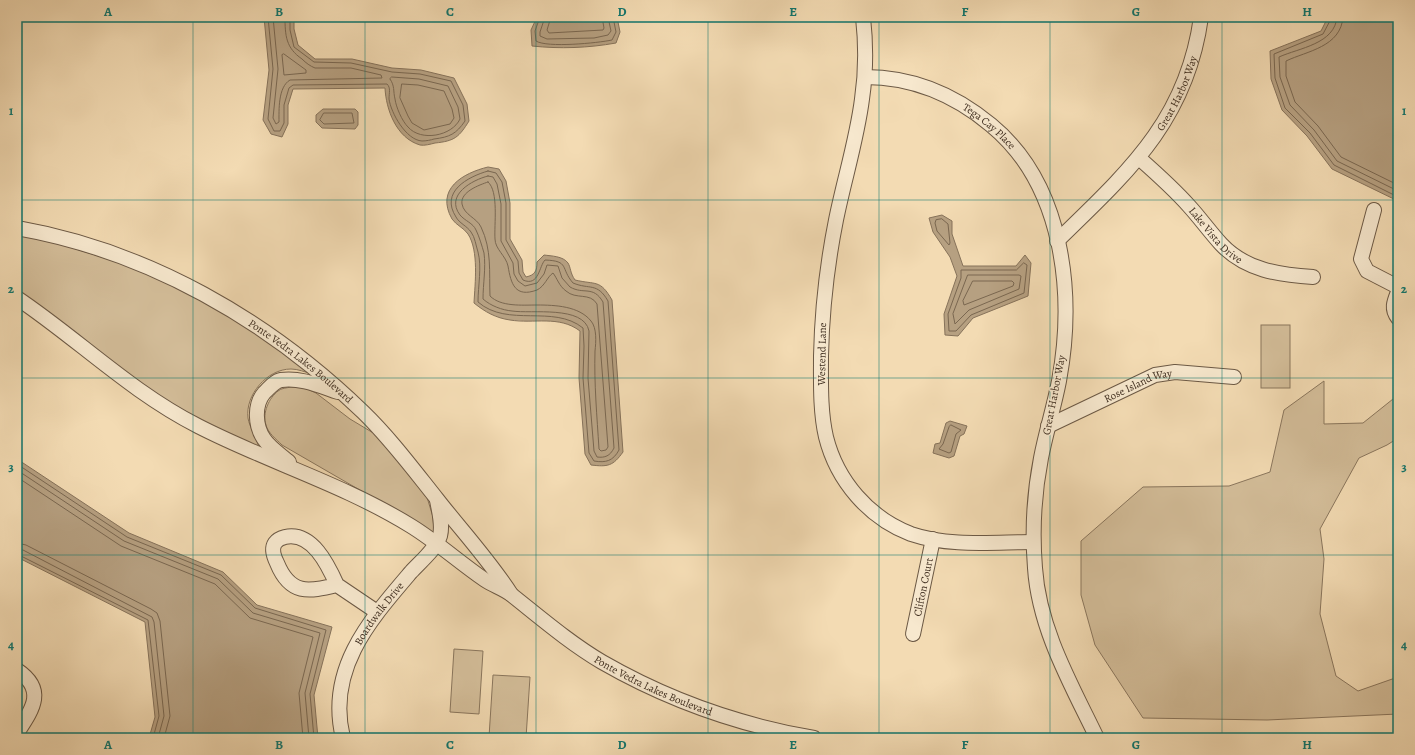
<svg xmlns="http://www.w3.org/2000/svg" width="1415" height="755" viewBox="0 0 1415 755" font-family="Alegreya,serif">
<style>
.green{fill:#d4be9a;stroke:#8a765d}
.water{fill:#b6a081;stroke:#86725a}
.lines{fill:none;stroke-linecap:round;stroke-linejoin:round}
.shore{stroke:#7a6750;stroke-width:1}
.minor-casing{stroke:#6c5945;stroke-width:16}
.minor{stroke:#f7e8ce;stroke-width:14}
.grid{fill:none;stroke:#0f766e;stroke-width:1;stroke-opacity:0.55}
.labels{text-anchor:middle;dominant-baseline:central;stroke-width:3;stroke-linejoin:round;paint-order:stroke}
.street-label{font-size:11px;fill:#3f2e20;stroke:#f7e8ce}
.neatline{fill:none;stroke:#0f766e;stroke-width:1.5}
.grid-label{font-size:13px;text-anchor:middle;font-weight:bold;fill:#0f766e}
</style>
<rect width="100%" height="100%" fill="#f3dbb3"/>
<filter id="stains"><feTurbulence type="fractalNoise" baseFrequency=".005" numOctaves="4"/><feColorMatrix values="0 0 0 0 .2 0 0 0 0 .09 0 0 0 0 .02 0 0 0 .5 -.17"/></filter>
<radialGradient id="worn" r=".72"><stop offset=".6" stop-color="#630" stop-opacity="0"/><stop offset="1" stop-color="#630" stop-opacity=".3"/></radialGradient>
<g class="green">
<path d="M 17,234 L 60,244 L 127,265 L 188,293 L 248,326 L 312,374 C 305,372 298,369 291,369 C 267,369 245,395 248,418 C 249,427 259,441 258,447 L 222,431 L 159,397 L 17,291 Z"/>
<rect x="1261" y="325" width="29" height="63"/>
<polygon points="1324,381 1324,424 1363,423 1398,395 1398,438 1387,445 1359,458 1320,529 1324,559 1320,614 1336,676 1358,691 1398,677 1398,714 1267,720 1143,718 1095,645 1081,595 1081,541 1143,487 1229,486 1270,472 1284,410"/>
<path d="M 291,387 L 303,387 L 316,393 L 350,419 L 375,434 L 426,494 L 433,517 L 434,533 L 282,445 C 276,439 268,433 266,425 C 262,413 269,398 278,391 C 281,388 287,388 291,387 Z"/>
<polygon points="454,649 483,651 479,714 450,712"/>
<polygon points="493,675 530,677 526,738 489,737"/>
</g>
<g class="water">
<path d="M 264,17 L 294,17 L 294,29 L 298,45 L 315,59 L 352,59 L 392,68 L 421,70 L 454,78 L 467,104 L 469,121 C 459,137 455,141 435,143 C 431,144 424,146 420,145 C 396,138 386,109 385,88 L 293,89 L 288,105 L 288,124 L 282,137 L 271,134 L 263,120 L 269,70 Z"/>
<path d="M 537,17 L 617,17 L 620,32 L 616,43 C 588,48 560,49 532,46 L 531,30 Z"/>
<polygon points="1328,17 1392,17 1398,19 1398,201 1332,169 1307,136 1282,110 1271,79 1270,51 1321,31"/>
<polygon points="323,109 355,109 358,112 358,125 355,129 322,128 316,122 316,115"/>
<path d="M 488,167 L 499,169 L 506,181 L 510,203 L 510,239 L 522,260 L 523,272 L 526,277 C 535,275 537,271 537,262 L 544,255 C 551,256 563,256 568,263 C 571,268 570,273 575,280 C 596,285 600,279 612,300 L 623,452 C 613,466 608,467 591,465 L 585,454 L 579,378 L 580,331 C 559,315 534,324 510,320 C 496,318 485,312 474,303 C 475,283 479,251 468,234 C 464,228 456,225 452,219 C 435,189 463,173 488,167 Z"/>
<polygon points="942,215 952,221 952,234 963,266 1016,266 1025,255 1031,263 1028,296 973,318 958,336 945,335 944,314 957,276 950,257 933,232 929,218"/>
<polygon points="950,421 967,426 964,434 960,436 954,456 949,458 933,453 935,444 940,443 946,423"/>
<polygon points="17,459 129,533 223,572 257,605 332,627 314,695 318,738 149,738 155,717 145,622 17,557"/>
</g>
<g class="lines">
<g class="shore">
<path d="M 268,17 L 273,69 L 268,119 L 274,131 L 280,131 L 284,123 L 284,105 L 289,88 L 293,85 L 387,84 C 391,88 389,93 389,99 C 391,113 406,140 422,141 C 426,141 431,140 434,139 C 450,137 456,134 465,121 L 463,105 L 451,81 L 420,74 L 392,72 L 351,63 L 314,62 L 294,47 L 290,30 L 290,17"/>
<path d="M 273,17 L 278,69 L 273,118 L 276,124 L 279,122 C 279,110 278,87 290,80 L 382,78 L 381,75 L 351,68 L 315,68 C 310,66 306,63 302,59 C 286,48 285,36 285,17"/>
<path d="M 540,17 L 535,31 L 536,41 C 547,48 598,43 612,40 L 616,32 L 613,17"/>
<polyline points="545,17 540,32 540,36 547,39 594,38 608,35 611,31 608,17"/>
<polyline points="551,17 547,30 549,33 603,30 604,28 602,17"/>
<polyline points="1332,17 1323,34 1274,54 1275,78 1285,108 1310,133 1334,165 1398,197"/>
<path d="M 1337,17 C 1335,44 1299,48 1279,57 L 1280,77 L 1290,105 L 1314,130 L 1337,161 L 1398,191"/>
<path d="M 1343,17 C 1341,47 1307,51 1286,61 L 1286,76 L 1295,102 L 1318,126 L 1341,157 L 1398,185"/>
<polygon points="284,54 306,70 306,73 284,75 282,55"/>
<path d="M 392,77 L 419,79 L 448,86 L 458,107 L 460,119 C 452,136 421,142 408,127 C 402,121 396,107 395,99 C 393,91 395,86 390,79 Z"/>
<polygon points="402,84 418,85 444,91 452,109 454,118 450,124 424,130 412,123 408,116 400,98"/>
<polygon points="324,113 352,113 354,123 324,124 320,120"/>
<path d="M 488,171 L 496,173 L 502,182 L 506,203 L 506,240 L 518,261 L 519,273 L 523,280 C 539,287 539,266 545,260 C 570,261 560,268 573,283 C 590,290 597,282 608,301 L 619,450 C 613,461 606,463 594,461 L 589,453 L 583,378 L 584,346 L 583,328 C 553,304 508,328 478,302 C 478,286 482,267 478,252 C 476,246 475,237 471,232 C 467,226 459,223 456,217 C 440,192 467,177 488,171 Z"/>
<path d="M 488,176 L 493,177 L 497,184 L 501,204 L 501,241 L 513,263 L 514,274 L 518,281 L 525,286 L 537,283 L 544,274 L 547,265 L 558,266 L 562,278 L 570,287 C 584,295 593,285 603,302 L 614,448 C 610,456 605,458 597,457 L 594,451 L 588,378 L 589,331 C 584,305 531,314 512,311 C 502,310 491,306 483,299 C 483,284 486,268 484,253 C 482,246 479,236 476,230 C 473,223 465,221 460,215 C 445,195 472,180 488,176 Z"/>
<path d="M 488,182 C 499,191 494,225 495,239 C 495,249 506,256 508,266 C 511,284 515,298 537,290 C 545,286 547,277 553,273 C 557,278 559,286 566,291 C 576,300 590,292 597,304 L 608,447 L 606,450 L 601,451 L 599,449 C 597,416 594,384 595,351 C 596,342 597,328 591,321 C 579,306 555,305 537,305 C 522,305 501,307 490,296 C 489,272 492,250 481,227 C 477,218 464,215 462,204 C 460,192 479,185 488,182 Z"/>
<polygon points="942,219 948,224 950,243 949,245 937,231 935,223 936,220"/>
<polygon points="1024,263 1027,265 1024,293 971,315 956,331 949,331 948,314 961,278 961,270 1016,270"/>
<polygon points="968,275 1019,275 1021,276 1019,289 969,310 955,324 953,314"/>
<polygon points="973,281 1012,281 1014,283 1013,286 964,305 963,301"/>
<polygon points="951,425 961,430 956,434 951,452 949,453 939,449 943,444 949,427"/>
<polyline points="17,464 127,537 221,575 255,608 326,630 310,694 314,738"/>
<polyline points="17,470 124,541 218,579 253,613 320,633 305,693 309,738"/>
<polyline points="17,477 121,546 215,584 250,618 313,637 299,693 303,738"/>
<polyline points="17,543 26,545 151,609 157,613 160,621 170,716 164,738"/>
<polyline points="17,549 23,550 152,617 154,622 164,716 158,738"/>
<polyline points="17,554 148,620 159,716 153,738"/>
</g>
<defs>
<g id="minor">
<path d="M 863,17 C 866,44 866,72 862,99 C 857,139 844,180 836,220 C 827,265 822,309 821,356 C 821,382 820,411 826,437 C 837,481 869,518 911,534 C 949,547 994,542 1033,542"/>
<path id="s1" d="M 865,77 C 912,77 955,95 991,125 C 1064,185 1075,294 1059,381 C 1054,407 1046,432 1041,458 C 1034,494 1032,531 1035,568 C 1039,629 1071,684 1097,738"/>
<path id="s2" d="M 1139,158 C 1156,173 1174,189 1189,206 C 1200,218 1210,232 1221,244 C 1245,270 1279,275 1313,277"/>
<polyline points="1374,210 1361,259 1367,271 1398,287"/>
<path id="s3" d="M 17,228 C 148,251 268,320 363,412 C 390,438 413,469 437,499 C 462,531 489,560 511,594"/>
<path id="s4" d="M 1057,241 C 1128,172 1187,120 1201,17"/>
<path d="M 1398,292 C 1394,302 1391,309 1398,318"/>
<path id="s5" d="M 17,298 C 78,339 131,392 198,426 C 268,462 343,484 411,526 C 437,542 460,563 485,580 C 494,586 505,589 513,596 C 542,619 570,643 602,662 C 668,700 739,725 814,738"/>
<path id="s6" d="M 1048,426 L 1155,375 L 1175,372 L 1234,377"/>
<path d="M 289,462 C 281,455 270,448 264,439 C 255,426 254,405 264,393 C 269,388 275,381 281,380 C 300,377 320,386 338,392"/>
<path d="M 337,585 C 328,565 312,531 285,537 C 281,538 277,540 275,543 C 271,549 274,557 277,563 C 290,595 308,592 337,585 L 377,612"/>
<path id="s7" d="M 913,634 L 933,539"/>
<path d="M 17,670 C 47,690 32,710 17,733"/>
<path id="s8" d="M 343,738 C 326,669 370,620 411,572 C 420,562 436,549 440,536 C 443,524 439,512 437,500"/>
</g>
</defs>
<use href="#minor" class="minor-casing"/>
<use href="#minor" class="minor"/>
</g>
<path class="grid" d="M 193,17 L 193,738M 365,17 L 365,738M 536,17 L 536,738M 708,17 L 708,738M 879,17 L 879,738M 1050,17 L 1050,738M 1222,17 L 1222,738M 17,200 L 1398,200M 17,378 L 1398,378M 17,555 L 1398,555"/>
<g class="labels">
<g class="street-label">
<text stroke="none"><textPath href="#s4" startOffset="192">Great Harbor Way</textPath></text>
<text stroke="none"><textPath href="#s1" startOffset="137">Tega Cay Place</textPath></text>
<text stroke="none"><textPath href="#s2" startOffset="109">Lake Vista Drive</textPath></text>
<text transform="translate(822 354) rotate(-89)">Westend Lane</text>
<text stroke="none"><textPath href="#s3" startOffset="317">Ponte Vedra Lakes Boulevard</textPath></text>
<text stroke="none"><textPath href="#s6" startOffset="99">Rose Island Way</textPath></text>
<text transform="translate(1054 395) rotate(-79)">Great Harbor Way</text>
<text stroke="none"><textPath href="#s7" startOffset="48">Clifton Court</textPath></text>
<text stroke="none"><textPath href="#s8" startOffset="135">Boardwalk Drive</textPath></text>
<text stroke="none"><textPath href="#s5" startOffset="749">Ponte Vedra Lakes Boulevard</textPath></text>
</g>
</g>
<rect width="1415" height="755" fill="none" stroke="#f3dbb3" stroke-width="44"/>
<rect x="22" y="22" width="1371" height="711" class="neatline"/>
<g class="grid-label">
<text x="108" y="16">A</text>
<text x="279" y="16">B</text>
<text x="450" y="16">C</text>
<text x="622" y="16">D</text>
<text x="793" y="16">E</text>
<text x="965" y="16">F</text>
<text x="1136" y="16">G</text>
<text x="1307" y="16">H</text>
<text x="11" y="115">1</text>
<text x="1404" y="115">1</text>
<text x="11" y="293">2</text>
<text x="1404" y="293">2</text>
<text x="11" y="471">3</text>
<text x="1404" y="471">3</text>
<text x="11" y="649">4</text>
<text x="1404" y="649">4</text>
<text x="108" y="749">A</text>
<text x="279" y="749">B</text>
<text x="450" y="749">C</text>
<text x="622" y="749">D</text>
<text x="793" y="749">E</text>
<text x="965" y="749">F</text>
<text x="1136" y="749">G</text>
<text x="1307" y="749">H</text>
</g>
<rect width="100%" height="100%" filter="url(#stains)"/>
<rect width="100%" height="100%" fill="url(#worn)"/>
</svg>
